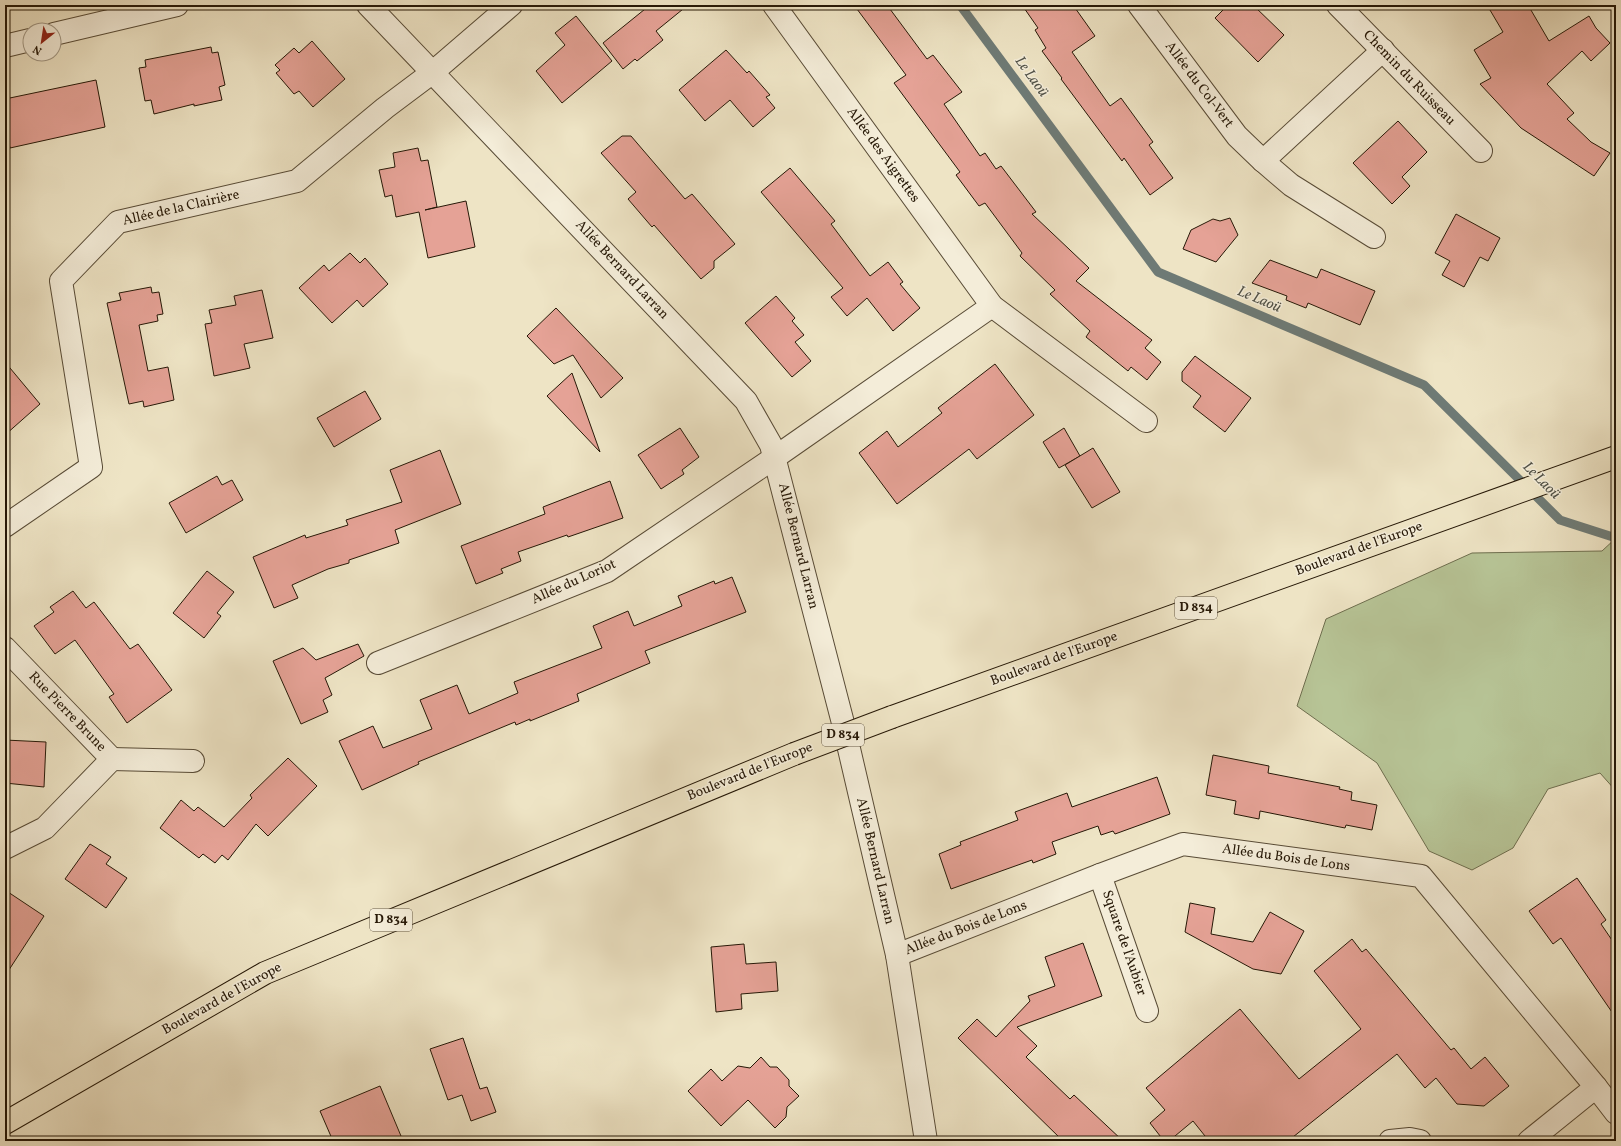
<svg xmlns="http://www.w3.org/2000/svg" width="1621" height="1146" viewBox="0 0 1621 1146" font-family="Vollkorn,serif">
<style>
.green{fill:#b7c496;stroke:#6e6e4e}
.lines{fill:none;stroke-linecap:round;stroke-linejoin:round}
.stream{stroke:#6e7a75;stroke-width:9}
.building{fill:#e5a296;stroke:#261807}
.minor-casing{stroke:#584b36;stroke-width:24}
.major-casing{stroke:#261807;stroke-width:24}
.minor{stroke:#f4edd9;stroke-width:22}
.major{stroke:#eee4c5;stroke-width:22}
.major-bridge-casing{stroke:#261807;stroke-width:24;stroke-linecap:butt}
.major-bridge{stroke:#eee4c5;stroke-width:22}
.labels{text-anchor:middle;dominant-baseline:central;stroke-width:3;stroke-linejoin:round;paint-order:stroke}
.shield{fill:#f4edd9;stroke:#645846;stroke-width:1}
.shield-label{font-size:13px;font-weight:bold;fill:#261807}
.street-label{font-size:14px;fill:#261807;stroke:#f4edd9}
.water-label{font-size:15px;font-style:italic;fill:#505147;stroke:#f4edd9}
</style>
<rect width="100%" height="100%" fill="#eee4c5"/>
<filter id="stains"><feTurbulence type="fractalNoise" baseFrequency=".005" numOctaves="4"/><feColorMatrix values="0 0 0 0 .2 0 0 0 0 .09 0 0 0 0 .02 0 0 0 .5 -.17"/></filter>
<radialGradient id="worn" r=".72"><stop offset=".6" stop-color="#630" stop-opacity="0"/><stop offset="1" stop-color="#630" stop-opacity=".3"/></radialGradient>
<polygon class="green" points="1616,538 1616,791 1600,773 1548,789 1513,848 1472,870 1429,851 1377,763 1297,706 1326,619 1472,553 1602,551"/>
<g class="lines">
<polyline class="stream" points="960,5 1158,272 1424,385 1560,520 1616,538"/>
</g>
<g class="building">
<polygon points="650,5 688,5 656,31 663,40 637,61 635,59 623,69 603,43"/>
<polygon points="854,5 887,5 927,59 933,55 962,92 944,104 980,156 985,153 996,169 1001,166 1036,212 1032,214 1089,268 1076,281 1152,340 1145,348 1161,362 1147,380 1131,367 1128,371 1086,337 1090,331 1050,294 1055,290 1020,256 1022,253 985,203 979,206 956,175 960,172 894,83 906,75"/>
<polygon points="1022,5 1073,5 1095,36 1072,52 1110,106 1121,98 1153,142 1149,145 1173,178 1150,195 1124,158 1122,161 1061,79 1062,78 1042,51 1046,48 1035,30 1038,28"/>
<polygon points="1228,5 1253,5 1284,35 1258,62 1215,18"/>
<polygon points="1487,5 1528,5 1549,41 1589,16 1596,28 1610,43 1591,61 1582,51 1547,84 1574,113 1567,119 1591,142 1610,153 1594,176 1521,128 1480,84 1491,78 1474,50 1503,32"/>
<polygon points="576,16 612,61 562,103 536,71 565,45 555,33"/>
<polygon points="312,41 345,79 313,107 299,91 294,94 276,73 280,70 275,65 294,48 299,53"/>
<polygon points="211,47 212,53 218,52 225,85 219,87 222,100 194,106 194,104 154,114 151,100 145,101 139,68 146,67 145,60"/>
<polygon points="726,50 747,73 749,71 770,95 766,97 775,108 753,127 730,100 705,121 679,90"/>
<polygon points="96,80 105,127 10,148 5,123 5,99"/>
<polygon points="1398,121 1427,152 1402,177 1410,186 1392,204 1353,163"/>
<polygon points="622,136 631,136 685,199 692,194 735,244 714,261 714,268 701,279 654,225 652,227 628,199 636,192 601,153"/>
<polygon points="418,148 421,161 428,160 437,207 425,210 466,201 475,247 428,258 419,212 396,217 392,195 385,197 379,170 395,167 393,153"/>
<polygon points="790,168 835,221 831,224 870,276 888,262 903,282 900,284 920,308 893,331 867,298 847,316 831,297 843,288 761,192"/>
<polygon points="1456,214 1500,238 1488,261 1480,257 1464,287 1442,275 1450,261 1435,253"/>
<polygon points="1230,218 1238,235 1216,262 1183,249 1191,230 1213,219 1220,221"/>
<polygon points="350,253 360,263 365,258 388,284 363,307 357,300 332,323 299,288 324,265 329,271"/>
<polygon points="1270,260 1317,278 1321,269 1375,291 1360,325 1308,303 1306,308 1286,300 1287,296 1252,283"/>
<polygon points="151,287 152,293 159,292 163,314 157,315 158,321 139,325 148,371 168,367 174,400 144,407 143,401 129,404 107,303 121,300 119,293"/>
<polygon points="262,290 273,338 244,344 250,368 214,376 205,324 212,323 209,310 236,305 234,296"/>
<polygon points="776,296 795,318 792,321 804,335 795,342 811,361 792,377 745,323"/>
<polygon points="556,308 623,378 601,398 573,355 554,364 527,336"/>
<polygon points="1195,356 1251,398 1225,432 1193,407 1201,396 1182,381 1182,372"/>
<polygon points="5,362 40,404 5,435"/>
<polygon points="995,364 1034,415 977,459 969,449 897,504 859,453 887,431 898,447 942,413 938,408"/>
<polygon points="572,373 600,452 547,396"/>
<polygon points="365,391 381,419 334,447 317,418"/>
<polygon points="680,428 699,457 682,470 684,474 661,489 638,455"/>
<polygon points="1064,428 1080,456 1059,468 1043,442"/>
<polygon points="1093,448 1120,492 1092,508 1065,465"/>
<polygon points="440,450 461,504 395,530 399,543 349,560 349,563 328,569 292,585 298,598 274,608 253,557 305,535 306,538 348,525 346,520 402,502 390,470"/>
<polygon points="217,476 222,485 232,480 243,500 186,533 169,503"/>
<polygon points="610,481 623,518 568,537 567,535 518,552 521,561 501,569 503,573 476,584 461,546 545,514 543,507"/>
<polygon points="207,571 234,592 217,613 221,616 204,638 173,613"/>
<polygon points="732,577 746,612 645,651 650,663 577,694 579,701 530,721 530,719 516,725 515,722 418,762 419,764 362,790 339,741 373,726 383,748 432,729 420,700 457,685 469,714 518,693 514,682 602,648 593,626 628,611 634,626 682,606 678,596 714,581 715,584"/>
<polygon points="73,591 86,608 94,602 130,649 138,644 172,690 127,723 109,697 114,694 75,640 55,654 34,626 54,612 50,607"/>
<polygon points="358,644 364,656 325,678 332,695 323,700 328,712 301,724 273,661 303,648 316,660"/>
<polygon points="5,740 46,742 44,787 5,783"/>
<polygon points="1213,755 1269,766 1268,773 1340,787 1339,789 1352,792 1351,800 1377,805 1372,830 1346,825 1345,828 1260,811 1259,819 1234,814 1236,801 1206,795"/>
<polygon points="288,758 317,786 268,836 256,824 228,860 222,855 215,863 203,854 199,858 160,828 181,800 194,811 198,807 224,827 252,798 250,795"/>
<polygon points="1157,777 1170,814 1115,834 1113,831 1101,835 1098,826 1052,842 1056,854 1033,863 1032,860 951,889 939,854 961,845 960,842 1018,820 1015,812 1067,793 1072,807"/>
<polygon points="90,844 111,857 106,864 127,878 106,908 65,879"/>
<polygon points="1577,878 1606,920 1601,924 1616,946 1616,1018 1561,938 1553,944 1529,911"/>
<polygon points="5,890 44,916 5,976"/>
<polygon points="1190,903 1215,908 1211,934 1253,942 1270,912 1304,931 1281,974 1253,969 1185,932"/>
<polygon points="1352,939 1362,952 1366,949 1451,1050 1454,1048 1471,1069 1485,1057 1509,1086 1484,1106 1457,1104 1436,1078 1425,1088 1397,1054 1288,1141 1209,1141 1193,1121 1169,1141 1164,1141 1150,1123 1165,1110 1146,1088 1240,1009 1299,1079 1361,1029 1314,971"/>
<polygon points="1083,943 1102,996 1017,1027 1037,1046 1026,1057 1070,1099 1074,1095 1123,1141 1063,1141 958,1038 977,1019 996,1037 1030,1001 1028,996 1055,986 1045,957"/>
<polygon points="744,944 746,964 776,962 778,991 741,994 742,1009 716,1012 711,947"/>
<polygon points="463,1038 480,1089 487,1087 496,1112 471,1121 462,1095 448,1100 430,1049"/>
<polygon points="761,1057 770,1067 777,1067 789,1080 789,1086 799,1096 787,1107 786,1117 775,1128 748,1100 721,1126 688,1091 711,1069 722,1081 738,1066 750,1068"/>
<polygon points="380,1086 401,1136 389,1141 333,1141 320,1111"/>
</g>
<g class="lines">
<defs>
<g id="minor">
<polyline points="368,5 746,401 771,445 843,723 897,955 926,1141"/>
<polyline points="774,5 992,306 1146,421"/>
<polyline points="1139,5 1237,136 1263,161 1291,185 1374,237"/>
<polyline points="1338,5 1481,151"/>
<polyline points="54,34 177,5"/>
<polyline points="5,46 30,40"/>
<polyline points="1263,161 1383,50"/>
<polyline points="5,526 91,467 61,281 118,222 297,181 385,108 433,72 511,5"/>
<polyline points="5,648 112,759 45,828 5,848"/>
<polyline points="378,663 607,571 774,458 992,306"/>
<polyline points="112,759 193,761"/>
<polyline points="1100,875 1147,1011"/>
<polyline points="897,955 1100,875 1183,844 1421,876 1596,1087"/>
<polyline points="1390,1141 1410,1139 1420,1141"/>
<polyline points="1529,1141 1596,1087 1616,1113"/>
</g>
<g id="major">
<polyline points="892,717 1616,457"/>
<polyline points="5,1123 265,973 794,754"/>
</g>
</defs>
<use href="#minor" class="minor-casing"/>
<use href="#major" class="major-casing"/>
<use href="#minor" class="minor"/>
<use href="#major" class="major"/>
<defs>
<polyline id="major-bridge" points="794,754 892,717"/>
</defs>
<use href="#major-bridge" class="major-bridge-casing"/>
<use href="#major-bridge" class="major-bridge"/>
</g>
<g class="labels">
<g class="shield">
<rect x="1175" y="597" width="42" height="22" rx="3"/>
<rect x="822" y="724" width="42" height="22" rx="3"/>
<rect x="370" y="909" width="42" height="22" rx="3"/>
</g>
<g class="shield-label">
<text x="1196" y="608">D 834</text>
<text x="843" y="735">D 834</text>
<text x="391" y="920">D 834</text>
</g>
<g class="street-label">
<text transform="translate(1409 78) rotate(46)">Chemin du Ruisseau</text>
<text transform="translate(1199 85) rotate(53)">Allée du Col-Vert</text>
<text transform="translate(883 155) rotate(54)">Allée des Aigrettes</text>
<text transform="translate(181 208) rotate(-13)">Allée de la Clairière</text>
<text transform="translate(622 270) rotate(47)">Allée Bernard Larran</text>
<text transform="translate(798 546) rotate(76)">Allée Bernard Larran</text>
<text transform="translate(1359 549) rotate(-20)">Boulevard de l'Europe</text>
<text transform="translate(574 582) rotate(-24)">Allée du Loriot</text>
<text transform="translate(1054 659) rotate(-20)">Boulevard de l'Europe</text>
<text transform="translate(67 712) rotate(46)">Rue Pierre Brune</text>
<text transform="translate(750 772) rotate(-22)">Boulevard de l'Europe</text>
<text transform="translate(1286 858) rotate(8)">Allée du Bois de Lons</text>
<text transform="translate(875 861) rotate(77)">Allée Bernard Larran</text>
<text transform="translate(966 928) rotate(-21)">Allée du Bois de Lons</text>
<text transform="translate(1124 943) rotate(71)">Square de l'Aubier</text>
<text transform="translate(222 999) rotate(-29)">Boulevard de l'Europe</text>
</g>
<g class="water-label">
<text transform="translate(1031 77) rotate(54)">Le Laoü</text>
<text transform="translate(1259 300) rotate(23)">Le Laoü</text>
<text transform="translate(1541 481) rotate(45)">Le Laoü</text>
</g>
</g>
<rect width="1621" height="1146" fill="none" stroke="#eee4c5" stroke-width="20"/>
<rect x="6" y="6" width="1609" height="1134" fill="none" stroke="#261807" stroke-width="2"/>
<rect x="10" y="10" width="1601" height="1126" fill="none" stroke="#261807"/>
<g transform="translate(42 42) rotate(210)"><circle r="19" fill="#f4edd9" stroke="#a29885"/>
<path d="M0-3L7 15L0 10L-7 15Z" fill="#8f2418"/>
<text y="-6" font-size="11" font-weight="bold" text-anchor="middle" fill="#261807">N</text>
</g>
<rect width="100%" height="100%" filter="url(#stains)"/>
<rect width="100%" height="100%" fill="url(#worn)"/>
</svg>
